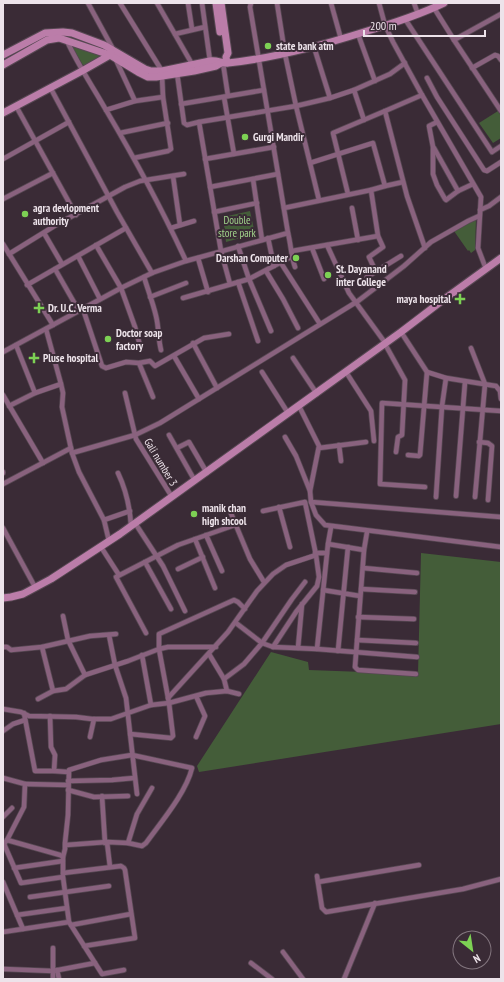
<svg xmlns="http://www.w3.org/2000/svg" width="504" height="982" viewBox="0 0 504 982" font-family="'PT Sans Narrow',sans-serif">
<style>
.green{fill:#445d39}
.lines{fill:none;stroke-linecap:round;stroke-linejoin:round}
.street-casing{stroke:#574853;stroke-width:6}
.secondary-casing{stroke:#574853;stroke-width:9}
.street{stroke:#89627e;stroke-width:4.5}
.secondary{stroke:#bb7da9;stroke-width:7}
.poi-dot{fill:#7dd154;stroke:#3a2b36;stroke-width:1.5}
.labels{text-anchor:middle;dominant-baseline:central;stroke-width:4;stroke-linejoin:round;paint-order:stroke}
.poi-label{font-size:11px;font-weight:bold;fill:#ede3ea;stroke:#3a2b36;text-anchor:start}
.park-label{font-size:11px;fill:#a1d48b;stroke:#3a2b36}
.street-label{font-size:11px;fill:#ede3ea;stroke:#3a2b36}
</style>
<rect width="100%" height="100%" fill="#3a2b36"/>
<g class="green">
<polygon points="70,43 107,55 84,67"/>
<polygon points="498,111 501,116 501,138 493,143 479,123"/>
<polygon points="250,211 255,234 226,242 223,217"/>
<polygon points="476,219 475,250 471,253 469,250 468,251 454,231"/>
<polygon points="421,553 501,562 501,724 199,772 197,766 271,652 308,662 309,670 418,674"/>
</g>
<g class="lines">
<defs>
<g id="street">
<polyline points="88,3 113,49"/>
<polyline points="120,3 162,71"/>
<polyline points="157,3 192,64"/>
<polyline points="188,3 192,29"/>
<polyline points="202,3 210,61"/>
<polyline points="277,3 285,54 296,106 330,98 354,90 364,120"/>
<polyline points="331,3 341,39"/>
<polyline points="379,3 385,25 393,42 422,95 481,197 478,248 486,269"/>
<polyline points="414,3 418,14"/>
<polyline points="434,8 454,40 501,14"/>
<polyline points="405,19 492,152 501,146"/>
<polyline points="175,34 205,27"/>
<polyline points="358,34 375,81"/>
<polyline points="454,40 501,111"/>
<path d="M 67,41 C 78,65 93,87 106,110 C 135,159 162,209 186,261"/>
<polyline points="314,47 330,98"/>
<polyline points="116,60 135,101"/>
<polyline points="223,63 228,96"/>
<polyline points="472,68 495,55 498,56 501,60"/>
<polyline points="177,73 184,123 187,125 199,122"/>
<polyline points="427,78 437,97 484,170 487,171 501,162"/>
<polyline points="50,87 117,212 152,273"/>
<polyline points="354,90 390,74 405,63"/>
<polyline points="422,95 385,111 407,196 425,248"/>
<polyline points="224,97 234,154"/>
<polyline points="181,104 264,90"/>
<polyline points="16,106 76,215"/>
<polyline points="106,110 135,101 163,97"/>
<polyline points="437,122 429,126 433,147 433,174 437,185 445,199 446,200 458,191 473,184"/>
<polyline points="120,133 168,123"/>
<polyline points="434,148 458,191"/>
<polyline points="134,158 168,151 171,149 163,97 162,76"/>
<polyline points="3,159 69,122"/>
<polyline points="205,159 274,147"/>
<polyline points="310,163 373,143 385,186 371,190"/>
<polyline points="173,176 180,225"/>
<polyline points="253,179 262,240"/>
<polyline points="385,186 403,182"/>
<polyline points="210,187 278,174"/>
<polyline points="348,194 333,133 385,111"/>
<polyline points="3,199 53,173"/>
<polyline points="284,208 371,190 378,236 383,247 369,257 376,272"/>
<polyline points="352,208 358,240"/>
<polyline points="480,210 489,206 501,197"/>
<polyline points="214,212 257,203"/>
<polyline points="171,228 194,221"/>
<polyline points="44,233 62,264"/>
<path d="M 288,233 C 291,245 291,256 295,267"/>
<polyline points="268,238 274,266"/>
<polyline points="3,244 53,325"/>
<polyline points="96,245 121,288 135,327 141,349"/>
<polyline points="327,245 349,293 386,344"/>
<polyline points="238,246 249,279 271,331"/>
<polyline points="312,248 324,279"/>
<polyline points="292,251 378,236"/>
<polyline points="9,254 56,225 125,187 140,181 184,174"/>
<polyline points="78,256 100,299"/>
<polyline points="198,258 208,292"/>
<polyline points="281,263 320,324"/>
<polyline points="55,269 79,311"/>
<polyline points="266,271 283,299 298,328"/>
<path d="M 144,277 C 148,290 153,303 156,316 C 159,328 158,338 161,350"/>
<polyline points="367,277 401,256"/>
<polyline points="238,282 258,341"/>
<polyline points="230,284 221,251 199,122 296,106 319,200"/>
<polyline points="27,285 126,228"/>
<polyline points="150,297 186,283"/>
<polyline points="183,298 249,279 291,257"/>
<polyline points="83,309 102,366 106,368 126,362 139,363 150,361 155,366 204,338 229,334"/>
<polyline points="401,332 427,372"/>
<polyline points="193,343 217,388"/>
<polyline points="385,344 405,380 402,435 398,437 396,452"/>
<polyline points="16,345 35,393"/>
<polyline points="471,348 485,384 475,497"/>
<polyline points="3,352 121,288 152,273 186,261 288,233 250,7 251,3"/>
<polyline points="174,356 199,399"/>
<polyline points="293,358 317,394"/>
<polyline points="139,363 153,397"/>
<polyline points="262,372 288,413"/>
<polyline points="346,372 371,411 374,441"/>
<polyline points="61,384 63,393 62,407 72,453 79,472 104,520"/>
<polyline points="125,393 136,439 172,497"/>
<polyline points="3,395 43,463"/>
<polyline points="9,406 35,393 61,384 46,329"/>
<polyline points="299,406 319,446 310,491 311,502 316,515 325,525 501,547"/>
<polyline points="169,435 195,481"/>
<polyline points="285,437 296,456 310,491"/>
<polyline points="479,442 488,443 492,446 488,500"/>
<polyline points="339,445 341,461"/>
<polyline points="177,448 189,442 207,473"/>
<polyline points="319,448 366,442"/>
<polyline points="72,453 135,435 160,423 358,301 404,266 431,242 468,221 479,216"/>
<polyline points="408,455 419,456 420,455 427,372 446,378 496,386 500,391 501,399"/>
<polyline points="3,472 3,473"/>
<path d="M 118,473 C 126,490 130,507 131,526"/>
<polyline points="3,484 71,448"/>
<polyline points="425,487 380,484 382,403 501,411"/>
<polyline points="456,496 465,382"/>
<polyline points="436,497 442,406 446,378"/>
<polyline points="311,502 501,517"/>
<polyline points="279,507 290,547"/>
<polyline points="230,511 250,559 264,582"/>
<polyline points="135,523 163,566 185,611"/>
<polyline points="3,528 35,587"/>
<polyline points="367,532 364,550 355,667 358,670 416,674"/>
<polyline points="206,535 222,571"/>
<polyline points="195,539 215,588"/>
<polyline points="109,541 104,520 130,511"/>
<polyline points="328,544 331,527"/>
<polyline points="101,547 119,575"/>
<polyline points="364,550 328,544 317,649 417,657"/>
<polyline points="315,553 327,553"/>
<polyline points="145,562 171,609"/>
<polyline points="363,568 417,573"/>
<polyline points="178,569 203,557"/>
<polyline points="361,589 415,592"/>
<polyline points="323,590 360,596"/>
<polyline points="63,616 68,640 85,675"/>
<polyline points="358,617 414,619"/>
<polyline points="236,623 262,643 292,599 305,582"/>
<polyline points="146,633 116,577 178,545 235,525"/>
<polyline points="109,635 115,665 126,698 137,794"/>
<polyline points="357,640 416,643"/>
<polyline points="3,647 7,647 11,650 42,647 90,636 116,634"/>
<polyline points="42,647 53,691"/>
<polyline points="273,647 296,612 317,586 319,577 316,555"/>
<polyline points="298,648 302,604"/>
<polyline points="338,651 348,547"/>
<polyline points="209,654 224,679 227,691"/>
<polyline points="142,655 151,705"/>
<polyline points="224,679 244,664 262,643 273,647 317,649"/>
<polyline points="168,698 228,632 257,591 273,574 286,565 316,555 305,502 263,511"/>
<polyline points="38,699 53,691 66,689 85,675 128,661 159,649 168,647 216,647"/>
<polyline points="3,709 21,712 29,716 76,717 92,719 111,719 151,705 169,703 206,693 227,691 239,694"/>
<polyline points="24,713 35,771 54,771"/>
<polyline points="50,716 51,747 55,755 54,771 68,772"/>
<polyline points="3,731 13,724 25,720"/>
<polyline points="130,734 171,738 173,736 169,703 159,649 159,634 234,600 238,602 245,609"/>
<polyline points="90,737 94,719"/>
<polyline points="196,737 205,716 196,696"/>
<path d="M 132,755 L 192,768 C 186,793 161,822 146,843 L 142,846 L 128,843 L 107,842 L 66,845 L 65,843 L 68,815 L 69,770 L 101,760 Z"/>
<polyline points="3,778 25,784 24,807 7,840"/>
<polyline points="68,781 112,780 134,778"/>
<polyline points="25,784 68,785"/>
<polyline points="68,790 94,797 128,796"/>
<polyline points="102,796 105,843"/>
<polyline points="3,817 12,808"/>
<polyline points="107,842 110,867"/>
<polyline points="128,843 137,814 152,788"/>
<polyline points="4,844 7,840 60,855 63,857 63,875"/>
<polyline points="3,845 4,844 21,883 63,877 69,922 3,932"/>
<polyline points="63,857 65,849 65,844"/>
<polyline points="14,868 63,861"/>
<polyline points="63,873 121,866 124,868 125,870 135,938 84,946"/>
<polyline points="317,876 322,908 326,912 463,889 501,879"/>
<polyline points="3,882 23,929"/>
<polyline points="318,882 419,865"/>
<polyline points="30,897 109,886"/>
<polyline points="17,915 67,908"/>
<polyline points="69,922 102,974 124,970"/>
<polyline points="71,925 131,914"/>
<polyline points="283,952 303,979"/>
<polyline points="251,963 272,979"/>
<polyline points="3,969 53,971 95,963"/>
<polyline points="57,970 59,979"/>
<polyline points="53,979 53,948"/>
<polyline points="344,979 375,903"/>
</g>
<g id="secondary">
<polyline points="216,3 220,32"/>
<polyline points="221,3 228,53 226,57 227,63"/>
<path d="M 3,55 L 45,33 L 63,32 L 72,33 L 104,45 L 145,69 L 151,71 L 162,71 L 210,61 C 217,60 221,63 228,63 C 275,58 320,46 364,32 C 391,24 419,15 444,3"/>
<polyline points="3,65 47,40 59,38 110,55 138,72 148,77 156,77 194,71 216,66 221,63"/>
<polyline points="3,113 82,71 110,55 111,53"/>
<polyline points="3,598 11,597 23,594 51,579 120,534 401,332 443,300 501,258"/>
</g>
</defs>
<use href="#street" class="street-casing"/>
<use href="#secondary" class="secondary-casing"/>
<use href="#street" class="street"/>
<use href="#secondary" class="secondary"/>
</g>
<g class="poi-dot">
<circle cx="268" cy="46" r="4"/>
<circle cx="245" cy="137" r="4"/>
<circle cx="25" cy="214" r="4"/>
<circle cx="296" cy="258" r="4"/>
<circle cx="328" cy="275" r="4"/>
<path d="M458 293h4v4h4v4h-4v4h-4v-4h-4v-4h4z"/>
<path d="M37 302h4v4h4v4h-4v4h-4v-4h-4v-4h4z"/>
<circle cx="108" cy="339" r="4"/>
<path d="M32 352h4v4h4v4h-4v4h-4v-4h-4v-4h4z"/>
<circle cx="194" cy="514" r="4"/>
</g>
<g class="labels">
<g class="poi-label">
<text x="276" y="46">state bank atm</text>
<text x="253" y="137">Gurgi Mandir</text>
<text x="33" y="208">agra devlopment<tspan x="33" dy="13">authority</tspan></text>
<text x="288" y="258" text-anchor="end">Darshan Computer</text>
<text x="336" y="269">St. Dayanand<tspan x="336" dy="13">inter College</tspan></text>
<text x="451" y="299" text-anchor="end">maya hospital</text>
<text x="48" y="308">Dr. U.C. Verma</text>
<text x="116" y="333">Doctor soap<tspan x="116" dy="13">factory</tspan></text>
<text x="43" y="358">Pluse hospital</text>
<text x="202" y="508">manik chan<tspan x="202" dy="13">high shcool</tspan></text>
</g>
<g class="park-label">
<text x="237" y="220">Double<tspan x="237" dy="13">store park</tspan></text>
</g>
<g class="street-label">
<text transform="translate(161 462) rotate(59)">Gali number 3</text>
</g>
</g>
<rect width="504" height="982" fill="none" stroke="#ede3ea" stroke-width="8"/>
<g transform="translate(472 950) rotate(150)"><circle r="19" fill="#3a2b36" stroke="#82757e"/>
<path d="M0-3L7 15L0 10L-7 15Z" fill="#7dd154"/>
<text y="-6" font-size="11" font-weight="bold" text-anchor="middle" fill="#ede3ea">N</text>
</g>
<path d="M364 30v6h121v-6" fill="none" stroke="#ede3ea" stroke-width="2"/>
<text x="370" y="30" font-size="12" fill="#ede3ea" stroke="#3a2b36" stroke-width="3" paint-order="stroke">200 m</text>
</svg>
